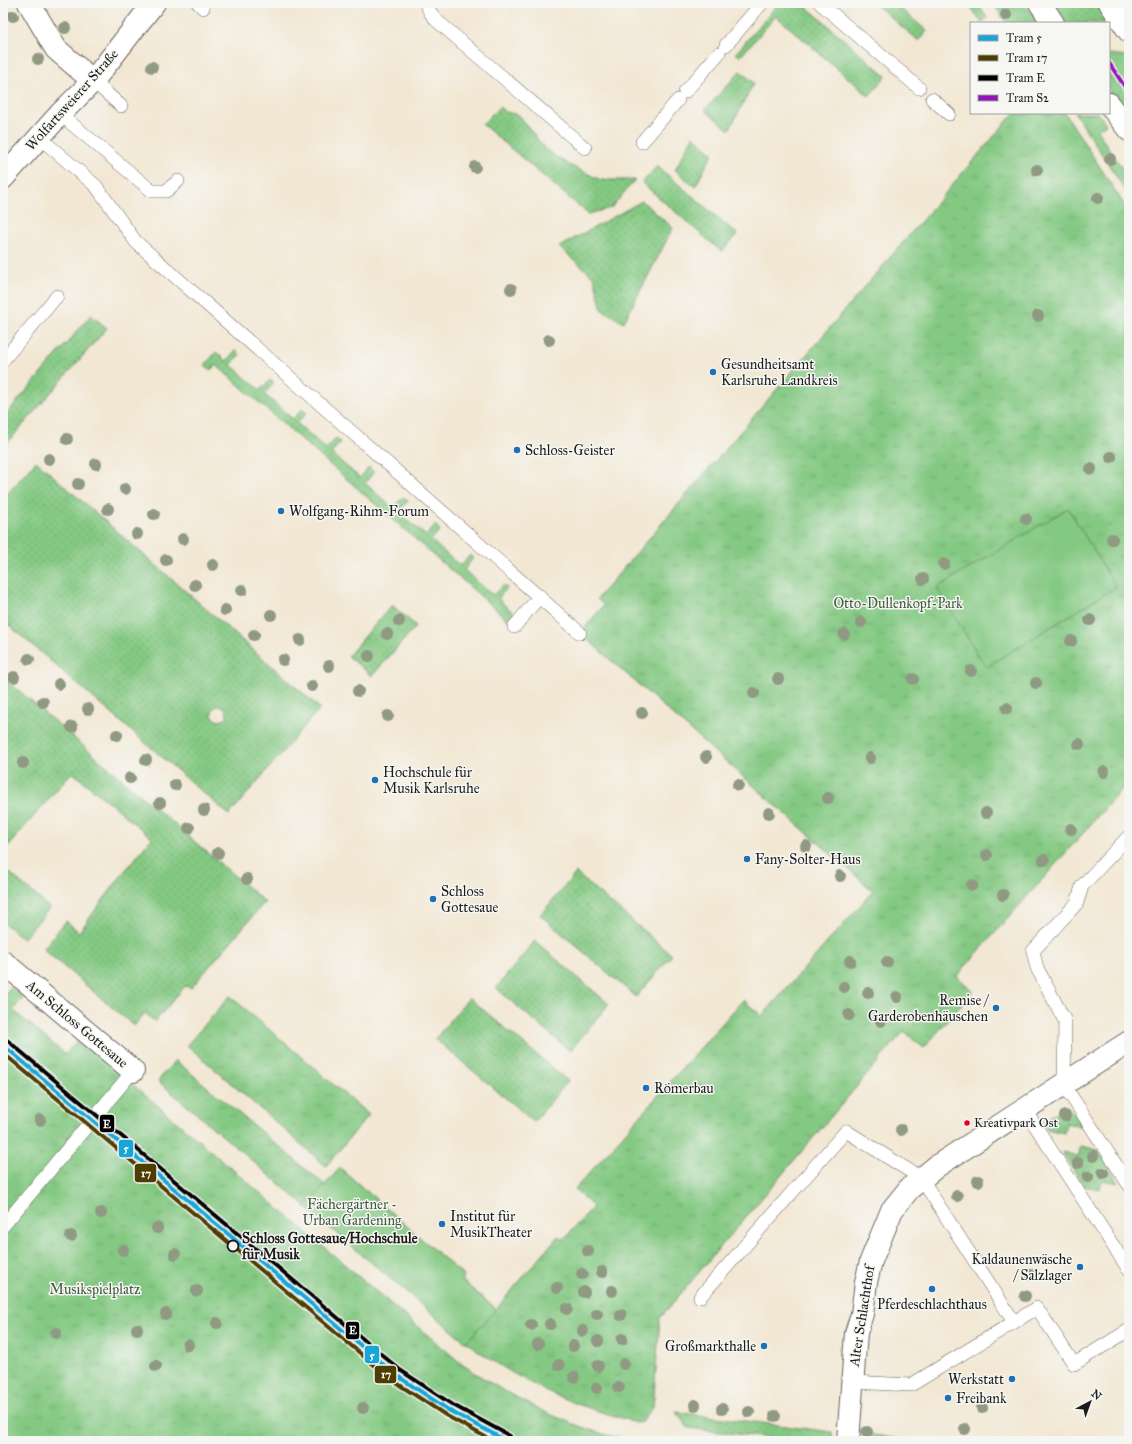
<svg xmlns="http://www.w3.org/2000/svg" width="1132" height="1444" viewBox="0 0 1132 1444" font-family="'IM FELL Great Primer',serif">
<style>
.grass{fill:url(#grass-dots);stroke:#507250;fill-rule:evenodd}
.park{fill:url(#park-tufts);stroke:#507250}
.garden{fill:#84c983;stroke:#507250}
.lines{fill:none;stroke-linecap:round;stroke-linejoin:round}
.lane-casing{stroke:#67635c;stroke-width:14}
.street-casing{stroke:#67635c;stroke-width:24}
.secondary-casing{stroke:#67635c;stroke-width:24}
.lane{stroke:#fff;stroke-width:13}
.street{stroke:#fff;stroke-width:22}
.secondary{stroke:#fff;stroke-width:22}
.tram-1-casing{stroke:#f6f6f2;stroke-width:7}
.tram-2-casing{stroke:#f6f6f2;stroke-width:7}
.tram-3-casing{stroke:#f6f6f2;stroke-width:7}
.tram-4-casing{stroke:#f6f6f2;stroke-width:7}
.tram-1{stroke:#18a6d9;stroke-width:4}
.tram-2{stroke:#4d3d00;stroke-width:4}
.tram-3{stroke:#000;stroke-width:4}
.tram-4{stroke:#9313ba;stroke-width:4}
.tree{fill:#909982}
.poi-dot{fill:#1f6fb2;stroke:#f6f6f2;stroke-width:1.5}
.bus-dot{fill:#e4002b;stroke:#f6f6f2;stroke-width:1.5}
.stop-dot{fill:#f6f6f2;stroke:#1c1c1c;stroke-width:2}
.labels{text-anchor:middle;dominant-baseline:central;stroke-width:3;stroke-linejoin:round;paint-order:stroke}
.bus-label{font-size:13px;fill:#1c1c1c;stroke:#f6f6f2;text-anchor:start}
.street-label{font-size:14px;fill:#1c1c1c;stroke:#f6f6f2}
.poi-label{font-size:14px;fill:#1c1c1c;stroke:#f6f6f2;text-anchor:start}
.park-label{font-size:14px;fill:#405940;stroke:#f6f6f2}
.stop-label{font-size:14px;font-weight:bold;fill:#1c1c1c;stroke:#f6f6f2;text-anchor:start}
.line-badge{stroke:#f6f6f2;stroke-width:1.5}
.badge-label{font-size:11px;text-anchor:middle;font-weight:bold;fill:#fff}
</style>
<defs>
<pattern id="grass-dots" width="8" height="8" patternUnits="userSpaceOnUse"><rect width="8" height="8" fill="#84c983"/><path d="M2 2h.1M6 6h.1" fill="none" stroke="#71ac71" stroke-width="1.8" stroke-linecap="round"/></pattern>
<pattern id="park-tufts" width="24" height="20" patternUnits="userSpaceOnUse"><rect width="24" height="20" fill="#84c983"/><path d="M3 7l-1-3M5 7V3M7 7l1-3M15 17l-1-3M17 17v-4M19 17l1-3" fill="none" stroke="#71ac71"/></pattern>
</defs>
<rect width="100%" height="100%" fill="#f6f6f2"/>
<filter id="ink" filterUnits="userSpaceOnUse"><feTurbulence type="fractalNoise" baseFrequency=".025" numOctaves="2"/><feDisplacementMap in="SourceGraphic" scale="8" xChannelSelector="R" yChannelSelector="G"/><feConvolveMatrix kernelMatrix="1 2 1 2 8 2 1 2 1" color-interpolation-filters="sRGB"/></filter>
<filter id="wash" filterUnits="userSpaceOnUse"><feTurbulence type="fractalNoise" baseFrequency=".012" numOctaves="4" result="noise"/><feDisplacementMap in="SourceGraphic" scale="16" xChannelSelector="R" yChannelSelector="G"/><feGaussianBlur stdDeviation="0.9" result="paint"/><feColorMatrix in="noise" values="0 0 0 0 0 0 0 0 0 0 0 0 0 0 0 0 0 1.4 0 .05"/><feComposite in="paint" operator="in"/></filter>
<g filter="url(#wash)">
<rect width="100%" height="100%" fill="#f2e7d3"/>
<g class="grass">
<polygon points="779,3 802,3 886,76 869,96 776,16 740,57 736,53"/>
<polygon points="874,3 894,3 927,31 919,41"/>
<polygon points="968,3 978,3 987,18 982,23"/>
<path d="M 993,3 C 1017,3 1026,1 1040,23 L 1006,23 Z"/>
<polygon points="1049,3 1102,3 1113,19 1107,23 1062,23"/>
<polygon points="1129,53 1129,118 1109,94 1109,54 1126,56"/>
<polygon points="740,71 754,83 729,130 705,110"/>
<polygon points="499,107 506,112 519,115 538,140 551,153 569,165 601,180 635,180 611,208 588,214 482,124"/>
<polygon points="1075,113 1098,113 1106,124 1097,130 1129,179 1129,196"/>
<polygon points="693,136 713,153 695,187 675,170"/>
<polygon points="657,166 737,234 722,252 642,183"/>
<polygon points="642,201 673,228 624,322 602,310 594,277 559,247"/>
<polygon points="91,315 107,328 3,448 3,418"/>
<polygon points="236,350 240,354 231,365 260,390 270,380 274,383 264,394 293,419 302,409 307,413 297,423 326,449 336,438 341,442 331,453 360,478 369,467 374,472 365,483 393,508 403,497 408,501 398,512 426,536 435,525 440,530 431,540 460,566 470,555 473,558 464,570 493,595 503,585 507,588 498,599 515,614 509,621 216,365 211,370 205,365 216,352 226,361"/>
<path d="M 36,461 L 320,708 L 229,815 L 3,620 L 3,499 ZM 216,706 L 222,706 L 226,710 L 227,716 L 223,720 L 218,721 L 212,716 L 212,711 Z"/>
<polygon points="392,605 416,626 372,676 348,656"/>
<polygon points="3,677 265,902 191,988 185,986 155,1022 145,1013 134,1026 43,949 66,921 79,932 124,872 152,838 72,772 3,852"/>
<polygon points="3,867 50,908 23,939 3,922"/>
<polygon points="576,873 672,955 636,997 540,915"/>
<polygon points="535,941 609,1004 570,1051 496,988"/>
<polygon points="469,998 568,1081 534,1122 435,1039"/>
<polygon points="1066,1106 1073,1112 1083,1127 1066,1123 1064,1133 1047,1129 1044,1121"/>
<polygon points="1081,1146 1098,1150 1119,1183 1102,1180 1100,1189 1084,1186 1062,1152 1078,1156"/>
<polygon points="676,1412 832,1432 833,1441 794,1441 688,1428"/>
<polygon points="866,1434 916,1441 868,1441"/>
</g>
<g class="park">
<path d="M 1014,113 L 1065,113 L 1129,212 L 1129,781 L 957,976 L 973,991 L 924,1048 L 904,1031 L 660,1318 L 653,1408 L 640,1423 C 569,1405 525,1385 466,1342 L 158,1081 L 175,1060 L 326,1186 L 340,1168 L 464,1276 L 461,1280 L 496,1309 L 558,1236 L 563,1240 L 593,1207 L 575,1189 L 743,1000 L 762,1016 L 873,891 L 580,633 L 604,605 L 597,599 Z"/>
<path d="M 11,987 L 24,997 L 13,1010 L 65,1054 L 79,1039 L 463,1365 C 515,1400 571,1429 633,1441 L 3,1441 L 3,996 Z"/>
<polygon points="230,996 369,1115 326,1166 187,1045"/>
</g>
<g class="garden">
<polygon points="1068,508 1116,587 986,667 937,588"/>
<polygon points="340,1168 464,1276 461,1280 496,1309 466,1342 305,1207"/>
</g>
</g>
<g filter="url(#ink)">
<g class="lines">
<defs>
<g id="lane">
<polyline points="198,3 203,8"/>
<polyline points="426,3 430,12 436,20 585,148"/>
<polyline points="820,3 919,88"/>
<polyline points="726,45 762,3"/>
<polyline points="93,81 121,106"/>
<polyline points="685,92 719,53"/>
<polyline points="932,99 949,114"/>
<polyline points="60,114 152,191 166,191 178,181"/>
<polyline points="39,137 96,186 136,242 580,633"/>
<polyline points="642,142 678,100"/>
<polyline points="3,360 57,296"/>
<polyline points="514,627 540,596"/>
<polyline points="1129,836 1082,886 1077,903 1033,951 1037,968 1065,1021 1064,1085 1129,1185"/>
<polyline points="1025,1110 1129,1270"/>
<polyline points="3,1226 133,1071"/>
<polyline points="700,1297 846,1131 921,1178 1014,1322"/>
<polyline points="852,1382 911,1385 1037,1308 1074,1364 1129,1330"/>
</g>
<g id="street">
<polyline points="29,3 56,49 93,81"/>
<polyline points="3,962 133,1071"/>
<polyline points="848,1441 856,1333 862,1314 866,1282 871,1261 892,1210 909,1189 937,1166 1129,1042"/>
</g>
<g id="secondary">
<polyline points="1040,3 1053,23"/>
<polyline points="1110,3 1129,31"/>
<polyline points="1109,104 1129,130"/>
<polyline points="3,178 60,114 93,81 154,3"/>
</g>
</defs>
<use href="#lane" class="lane-casing"/>
<use href="#street" class="street-casing"/>
<use href="#secondary" class="secondary-casing"/>
<use href="#lane" class="lane"/>
<use href="#street" class="street"/>
<use href="#secondary" class="secondary"/>
<defs>
<polyline id="tram-1" points="3,1045 396,1375 450,1411 507,1441"/>
<polyline id="tram-2" points="3,1053 392,1380 447,1416 493,1441"/>
<polyline id="tram-3" points="7,1040 400,1370 453,1405 510,1436"/>
<polyline id="tram-4" points="1109,63 1129,93"/>
</defs>
<use href="#tram-1" class="tram-1-casing"/>
<use href="#tram-2" class="tram-2-casing"/>
<use href="#tram-3" class="tram-3-casing"/>
<use href="#tram-4" class="tram-4-casing"/>
<use href="#tram-1" class="tram-1"/>
<use href="#tram-2" class="tram-2"/>
<use href="#tram-3" class="tram-3"/>
<use href="#tram-4" class="tram-4"/>
</g>
<g class="tree">
<circle cx="1006" cy="15" r="6"/>
<circle cx="13" cy="16" r="6"/>
<circle cx="65" cy="28" r="6"/>
<circle cx="38" cy="59" r="6"/>
<circle cx="152" cy="67" r="6"/>
<circle cx="1110" cy="159" r="6"/>
<circle cx="475" cy="167" r="6"/>
<circle cx="1037" cy="170" r="6"/>
<circle cx="1098" cy="198" r="6"/>
<circle cx="511" cy="289" r="6"/>
<circle cx="1038" cy="316" r="6"/>
<circle cx="549" cy="340" r="6"/>
<circle cx="67" cy="439" r="6"/>
<circle cx="1111" cy="457" r="6"/>
<circle cx="49" cy="459" r="6"/>
<circle cx="96" cy="464" r="6"/>
<circle cx="1091" cy="469" r="6"/>
<circle cx="78" cy="484" r="6"/>
<circle cx="125" cy="489" r="6"/>
<circle cx="108" cy="509" r="6"/>
<circle cx="154" cy="514" r="6"/>
<circle cx="1026" cy="519" r="6"/>
<circle cx="137" cy="534" r="6"/>
<circle cx="183" cy="539" r="6"/>
<circle cx="1112" cy="539" r="6"/>
<circle cx="166" cy="560" r="6"/>
<circle cx="944" cy="564" r="6"/>
<circle cx="213" cy="565" r="6"/>
<circle cx="923" cy="579" r="6"/>
<circle cx="195" cy="585" r="6"/>
<circle cx="242" cy="590" r="6"/>
<circle cx="225" cy="610" r="6"/>
<circle cx="271" cy="615" r="6"/>
<circle cx="1090" cy="620" r="6"/>
<circle cx="399" cy="621" r="6"/>
<circle cx="861" cy="622" r="6"/>
<circle cx="387" cy="634" r="6"/>
<circle cx="844" cy="634" r="6"/>
<circle cx="254" cy="635" r="6"/>
<circle cx="300" cy="640" r="6"/>
<circle cx="1071" cy="641" r="6"/>
<circle cx="369" cy="656" r="6"/>
<circle cx="29" cy="659" r="6"/>
<circle cx="283" cy="660" r="6"/>
<circle cx="329" cy="666" r="6"/>
<circle cx="971" cy="671" r="6"/>
<circle cx="14" cy="677" r="6"/>
<circle cx="778" cy="679" r="6"/>
<circle cx="913" cy="679" r="6"/>
<circle cx="1036" cy="683" r="6"/>
<circle cx="59" cy="684" r="6"/>
<circle cx="312" cy="686" r="6"/>
<circle cx="358" cy="691" r="6"/>
<circle cx="754" cy="693" r="6"/>
<circle cx="43" cy="702" r="6"/>
<circle cx="1007" cy="708" r="6"/>
<circle cx="88" cy="709" r="6"/>
<circle cx="642" cy="713" r="6"/>
<circle cx="388" cy="716" r="6"/>
<circle cx="72" cy="727" r="6"/>
<circle cx="117" cy="735" r="6"/>
<circle cx="1079" cy="744" r="6"/>
<circle cx="706" cy="757" r="6"/>
<circle cx="870" cy="758" r="6"/>
<circle cx="146" cy="760" r="6"/>
<circle cx="23" cy="763" r="6"/>
<circle cx="1104" cy="772" r="6"/>
<circle cx="130" cy="778" r="6"/>
<circle cx="175" cy="785" r="6"/>
<circle cx="738" cy="785" r="6"/>
<circle cx="828" cy="798" r="6"/>
<circle cx="160" cy="803" r="6"/>
<circle cx="204" cy="810" r="6"/>
<circle cx="769" cy="813" r="6"/>
<circle cx="986" cy="813" r="6"/>
<circle cx="189" cy="828" r="6"/>
<circle cx="1071" cy="829" r="6"/>
<circle cx="806" cy="846" r="6"/>
<circle cx="218" cy="853" r="6"/>
<circle cx="987" cy="855" r="6"/>
<circle cx="1044" cy="860" r="6"/>
<circle cx="840" cy="876" r="6"/>
<circle cx="247" cy="879" r="6"/>
<circle cx="972" cy="885" r="6"/>
<circle cx="1003" cy="895" r="6"/>
<circle cx="850" cy="961" r="6"/>
<circle cx="887" cy="962" r="6"/>
<circle cx="844" cy="987" r="6"/>
<circle cx="868" cy="993" r="6"/>
<circle cx="897" cy="997" r="6"/>
<circle cx="849" cy="1015" r="6"/>
<circle cx="881" cy="1021" r="6"/>
<circle cx="1065" cy="1116" r="6"/>
<circle cx="40" cy="1120" r="6"/>
<circle cx="901" cy="1130" r="6"/>
<circle cx="1093" cy="1156" r="6"/>
<circle cx="1078" cy="1163" r="6"/>
<circle cx="1103" cy="1173" r="6"/>
<circle cx="1088" cy="1177" r="6"/>
<circle cx="978" cy="1181" r="6"/>
<circle cx="957" cy="1196" r="6"/>
<circle cx="101" cy="1213" r="6"/>
<circle cx="157" cy="1228" r="6"/>
<circle cx="71" cy="1236" r="6"/>
<circle cx="123" cy="1250" r="6"/>
<circle cx="588" cy="1251" r="6"/>
<circle cx="175" cy="1254" r="6"/>
<circle cx="602" cy="1272" r="6"/>
<circle cx="582" cy="1274" r="6"/>
<circle cx="1031" cy="1275" r="6"/>
<circle cx="557" cy="1288" r="6"/>
<circle cx="197" cy="1291" r="6"/>
<circle cx="612" cy="1291" r="6"/>
<circle cx="584" cy="1292" r="6"/>
<circle cx="1025" cy="1296" r="6"/>
<circle cx="567" cy="1309" r="6"/>
<circle cx="166" cy="1314" r="6"/>
<circle cx="597" cy="1314" r="6"/>
<circle cx="621" cy="1315" r="6"/>
<circle cx="217" cy="1323" r="6"/>
<circle cx="550" cy="1324" r="6"/>
<circle cx="531" cy="1325" r="6"/>
<circle cx="137" cy="1329" r="6"/>
<circle cx="583" cy="1331" r="6"/>
<circle cx="56" cy="1333" r="6"/>
<circle cx="622" cy="1339" r="6"/>
<circle cx="598" cy="1341" r="6"/>
<circle cx="538" cy="1344" r="6"/>
<circle cx="188" cy="1345" r="6"/>
<circle cx="573" cy="1346" r="6"/>
<circle cx="624" cy="1364" r="6"/>
<circle cx="559" cy="1365" r="6"/>
<circle cx="156" cy="1366" r="6"/>
<circle cx="598" cy="1366" r="6"/>
<circle cx="574" cy="1377" r="6"/>
<circle cx="619" cy="1387" r="6"/>
<circle cx="597" cy="1388" r="6"/>
<circle cx="695" cy="1405" r="6"/>
<circle cx="363" cy="1408" r="6"/>
<circle cx="982" cy="1408" r="6"/>
<circle cx="722" cy="1409" r="6"/>
<circle cx="749" cy="1412" r="6"/>
<circle cx="775" cy="1416" r="6"/>
<circle cx="965" cy="1429" r="6"/>
<circle cx="867" cy="1432" r="6"/>
</g>
</g>
<g class="poi-dot">
<circle cx="713" cy="372" r="4"/>
<circle cx="517" cy="450" r="4"/>
<circle cx="281" cy="511" r="4"/>
<circle cx="375" cy="780" r="4"/>
<circle cx="747" cy="859" r="4"/>
<circle cx="433" cy="899" r="4"/>
<circle cx="996" cy="1008" r="4"/>
<circle cx="646" cy="1088" r="4"/>
<circle cx="442" cy="1224" r="4"/>
<circle cx="1080" cy="1267" r="4"/>
<circle cx="932" cy="1289" r="4"/>
<circle cx="764" cy="1346" r="4"/>
<circle cx="1012" cy="1379" r="4"/>
<circle cx="948" cy="1398" r="4"/>
</g>
<circle class="bus-dot" cx="967" cy="1123" r="3.5"/>
<circle class="stop-dot" cx="233" cy="1246" r="5.5"/>
<g class="labels">
<g class="bus-label">
<text x="974" y="1123">Kreativpark Ost</text>
</g>
<g class="street-label">
<text transform="translate(72 100) rotate(-48)">Wolfartsweierer Straße</text>
<text transform="translate(77 1024) rotate(40)">Am Schloss Gottesaue</text>
<text transform="translate(862 1316) rotate(-81)">Alter Schlachthof</text>
</g>
<g class="poi-label">
<text x="721" y="364">Gesundheitsamt<tspan x="721" dy="16">Karlsruhe Landkreis</tspan></text>
<text x="525" y="450">Schloss-Geister</text>
<text x="289" y="511">Wolfgang-Rihm-Forum</text>
<text x="383" y="772">Hochschule für<tspan x="383" dy="16">Musik Karlsruhe</tspan></text>
<text x="755" y="859">Fany-Solter-Haus</text>
<text x="441" y="891">Schloss<tspan x="441" dy="16">Gottesaue</tspan></text>
<text x="988" y="1000" text-anchor="end">Remise /<tspan x="988" dy="16">Garderobenhäuschen</tspan></text>
<text x="654" y="1088">Römerbau</text>
<text x="450" y="1216">Institut für<tspan x="450" dy="16">MusikTheater</tspan></text>
<text x="1072" y="1259" text-anchor="end">Kaldaunenwäsche<tspan x="1072" dy="16">/ Salzlager</tspan></text>
<text x="932" y="1304" text-anchor="middle">Pferdeschlachthaus</text>
<text x="756" y="1346" text-anchor="end">Großmarkthalle</text>
<text x="1004" y="1379" text-anchor="end">Werkstatt</text>
<text x="956" y="1398">Freibank</text>
</g>
<g class="park-label">
<text x="898" y="603">Otto-Dullenkopf-Park</text>
<text x="352" y="1204">Fächergärtner -<tspan x="352" dy="16">Urban Gardening</tspan></text>
<text x="95" y="1289">Musikspielplatz</text>
</g>
<g class="stop-label">
<text x="242" y="1238">Schloss Gottesaue/Hochschule<tspan x="242" dy="16">für Musik</tspan></text>
</g>
</g>
<g class="line-badge">
<rect x="99" y="1114" width="16" height="19" rx="4" fill="#000"/>
<rect x="118" y="1139" width="16" height="19" rx="4" fill="#18a6d9"/>
<rect x="134" y="1163" width="23" height="20" rx="4" fill="#4d3d00"/>
<rect x="345" y="1321" width="15" height="19" rx="4" fill="#000"/>
<rect x="364" y="1345" width="16" height="19" rx="4" fill="#18a6d9"/>
<rect x="374" y="1365" width="23" height="19" rx="4" fill="#4d3d00"/>
</g>
<g class="badge-label">
<text x="107" y="1128">E</text>
<text x="126" y="1152">5</text>
<text x="146" y="1177">17</text>
<text x="353" y="1334">E</text>
<text x="372" y="1359">5</text>
<text x="386" y="1378">17</text>
</g>
<rect width="1132" height="1444" fill="none" stroke="#f6f6f2" stroke-width="16"/>
<rect x="970" y="22" width="140" height="92" fill="#f6f6f2" stroke="#9f9f9c"/>
<rect x="978" y="35" width="20" height="6" fill="#18a6d9" stroke="#9f9f9c"/>
<text x="1006" y="42" font-size="12" fill="#1c1c1c">Tram 5</text>
<rect x="978" y="55" width="20" height="6" fill="#4d3d00" stroke="#9f9f9c"/>
<text x="1006" y="62" font-size="12" fill="#1c1c1c">Tram 17</text>
<rect x="978" y="75" width="20" height="6" fill="#000000" stroke="#9f9f9c"/>
<text x="1006" y="82" font-size="12" fill="#1c1c1c">Tram E</text>
<rect x="978" y="95" width="20" height="6" fill="#9313ba" stroke="#9f9f9c"/>
<text x="1006" y="102" font-size="12" fill="#1c1c1c">Tram S2</text>
<g transform="translate(1090 1402) rotate(41)" stroke="#f6f6f2" stroke-width="3" paint-order="stroke">
<path d="M0-3L7 15L0 10L-7 15Z" fill="#1c1c1c"/>
<text y="-6" font-size="11" font-weight="bold" text-anchor="middle" fill="#1c1c1c">N</text>
</g>
</svg>
